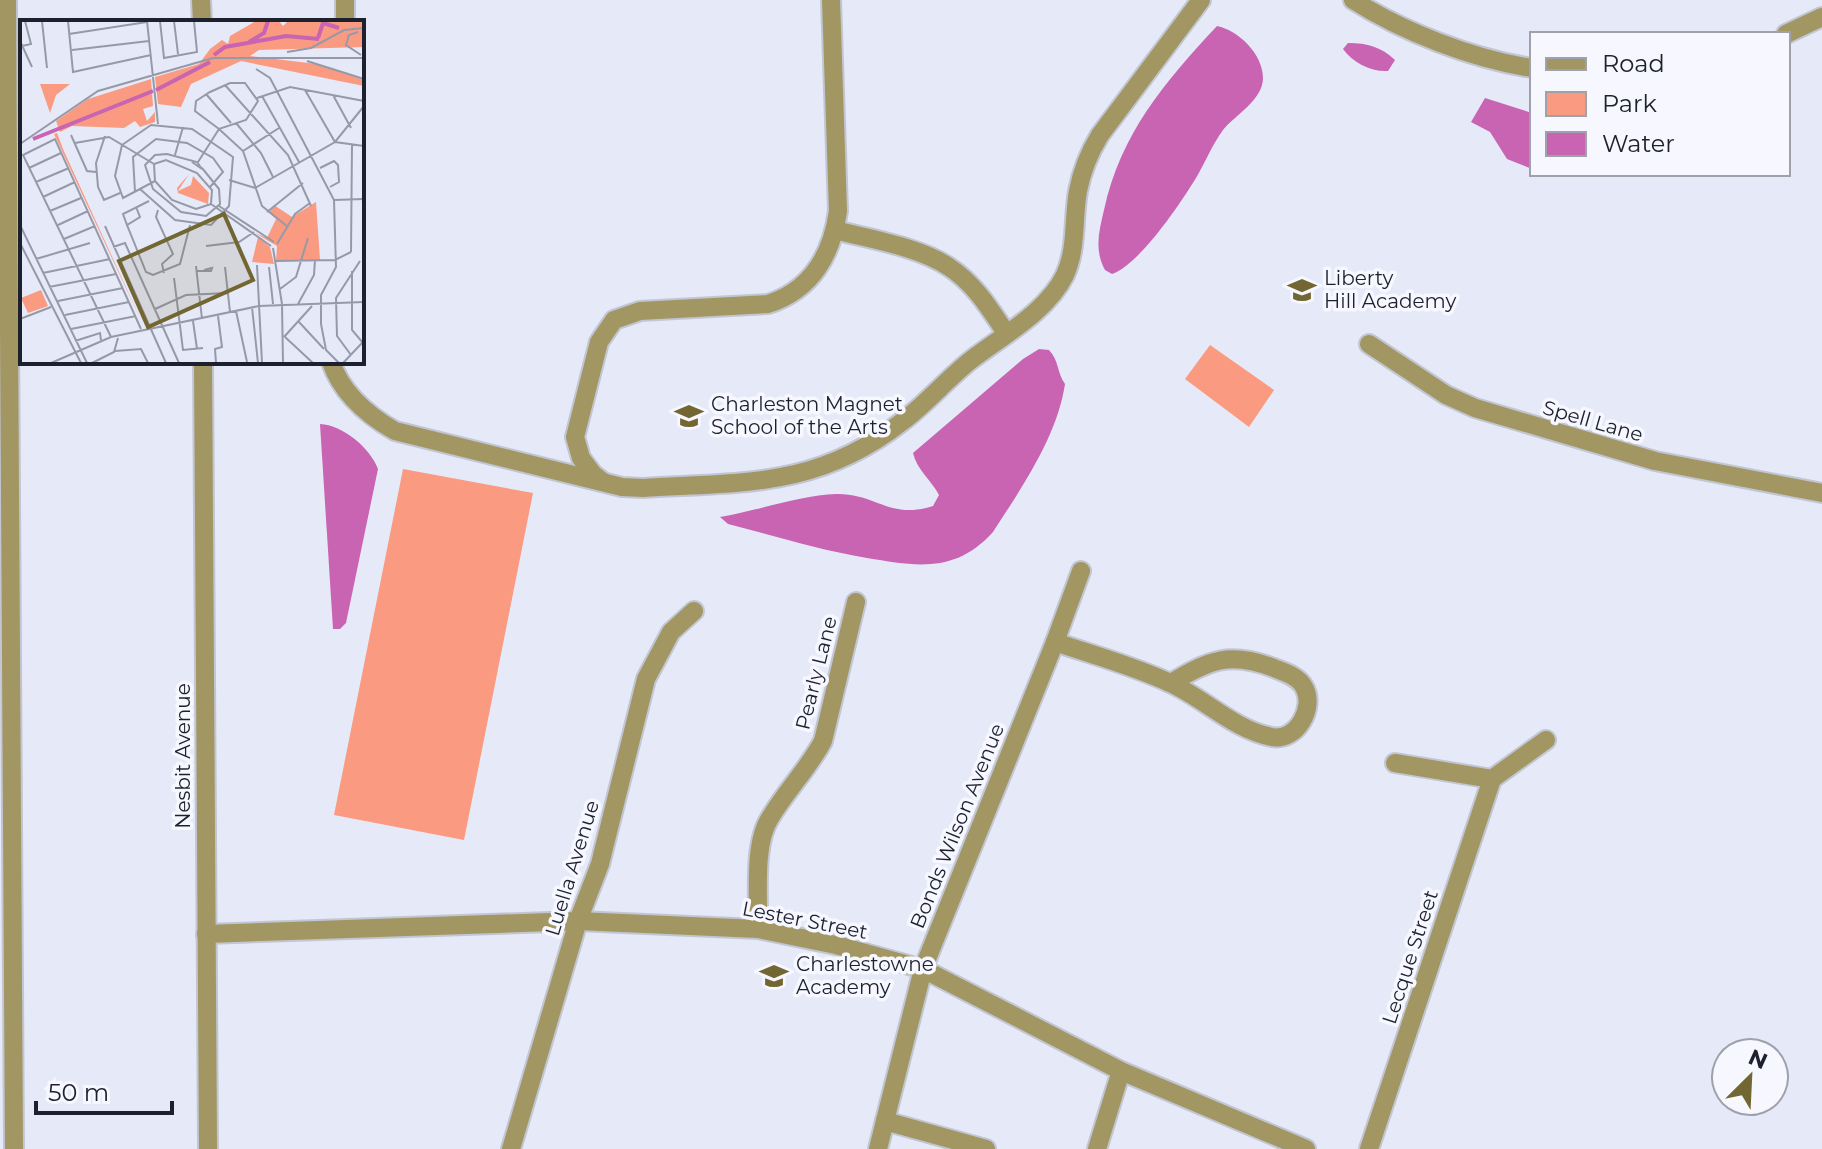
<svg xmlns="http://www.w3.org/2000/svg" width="1822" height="1149" viewBox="0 0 1822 1149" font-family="Montserrat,sans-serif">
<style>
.green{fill:#fa9a80}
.water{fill:#c864b2}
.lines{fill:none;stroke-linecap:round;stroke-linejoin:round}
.minor-casing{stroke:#c2c6d3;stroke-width:22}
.minor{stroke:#a29662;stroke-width:18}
.labels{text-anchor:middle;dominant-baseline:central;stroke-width:7;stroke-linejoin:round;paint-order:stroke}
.poi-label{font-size:20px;fill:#1d202d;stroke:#f6f7ff;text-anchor:start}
.street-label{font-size:20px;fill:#1d202d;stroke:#f6f7ff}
.inset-river{fill:none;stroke:#c864b2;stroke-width:4}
.inset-road{fill:none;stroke:#9699a7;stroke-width:2}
.view{fill:#726633;fill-opacity:0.15;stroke:#726633;stroke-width:4}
.inset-edge{fill:none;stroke:#1d202d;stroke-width:4}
</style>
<rect width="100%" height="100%" fill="#e6eaf8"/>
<g class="green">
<polygon points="1210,345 1274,390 1249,427 1185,379"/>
<polygon points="403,469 533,493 464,840 334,815"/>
</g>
<g class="water">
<path d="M 1217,26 C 1238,30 1263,54 1263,78 C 1263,100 1235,115 1223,130 C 1212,145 1205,163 1196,178 C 1180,204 1140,264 1112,274 L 1105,270 C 1094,250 1099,231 1104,210 C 1121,133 1164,83 1217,26 Z"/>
<path d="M 1348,43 C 1368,43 1381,47 1395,60 L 1388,71 C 1371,72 1353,63 1343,49 Z"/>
<polygon points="1485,98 1532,113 1532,169 1507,159 1490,132 1471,122"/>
<path d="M 1039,349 L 1049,350 C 1059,360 1057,373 1065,384 C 1057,437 1022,487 993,532 C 955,574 916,566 867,558 C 819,550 775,536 728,524 L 720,517 C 756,511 801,495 836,494 C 876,493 889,520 933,506 L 939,495 C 931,480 917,470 913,453 L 1023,359 Z"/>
<path d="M 320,424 C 343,425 370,448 378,469 L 346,623 L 340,629 L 333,629 Z"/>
</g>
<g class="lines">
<defs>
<g id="minor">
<polyline points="7,0 14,1149"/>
<polyline points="201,0 202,22"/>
<path d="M 1353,0 C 1403,32 1473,59 1532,68"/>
<polyline points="345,22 345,0"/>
<polyline points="1786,34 1822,17"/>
<path d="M 835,230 C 869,239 920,247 949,267 C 974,283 990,309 1006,333"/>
<polyline points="1369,344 1446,395 1475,408 1655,461 1822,493"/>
<polyline points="203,362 208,1149"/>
<path d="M 331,362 C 342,394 367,415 395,431 L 622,487 L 643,488 C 744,482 818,488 903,421 C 927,403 947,379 971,360 C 1002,336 1047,312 1065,275 C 1077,249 1073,219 1078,191 C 1082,170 1089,153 1100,135 L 1201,0"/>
<path d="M 602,481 L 593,474 L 581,458 L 575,437 L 599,342 L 614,320 L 640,311 L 768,304 C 812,290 832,254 838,211 L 831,0"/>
<path d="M 1055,642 C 1093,655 1134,666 1170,683 C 1204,698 1234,730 1272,737 C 1296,742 1316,708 1304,687 C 1298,676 1284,672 1274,668 C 1230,651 1209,660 1171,683"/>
<polyline points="1395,763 1492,779 1546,740"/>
<path d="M 758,929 C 759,897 753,844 770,818 C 786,791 808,769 823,741 L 856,602"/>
<polyline points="206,934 578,921 758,929 836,945 923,969 1121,1071 1306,1149"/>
<polyline points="885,1121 986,1149"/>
<polyline points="511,1149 578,921 600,864 646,679 671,632 694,611"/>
<polyline points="878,1149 923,969 1055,642 1081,571"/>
<polyline points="1097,1149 1121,1071"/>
<polyline points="1369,1149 1492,779"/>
</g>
</defs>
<use href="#minor" class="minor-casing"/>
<use href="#minor" class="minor"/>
</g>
<defs>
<symbol id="school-bare" viewBox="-9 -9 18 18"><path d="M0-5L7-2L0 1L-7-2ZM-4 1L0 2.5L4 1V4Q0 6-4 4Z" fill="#726633" stroke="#f6f7ff" stroke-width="2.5" paint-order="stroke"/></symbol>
</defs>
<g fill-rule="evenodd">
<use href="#school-bare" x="1282" y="270" width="40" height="40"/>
<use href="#school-bare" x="669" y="396" width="40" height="40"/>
<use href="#school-bare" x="754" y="956" width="40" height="40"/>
</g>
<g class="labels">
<g class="poi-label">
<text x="1324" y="278">Liberty<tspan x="1324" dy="23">Hill Academy</tspan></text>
<text x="711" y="404">Charleston Magnet<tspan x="711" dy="23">School of the Arts</tspan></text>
<text x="796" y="964">Charlestowne<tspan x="796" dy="23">Academy</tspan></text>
</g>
<g class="street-label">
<text transform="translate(1593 421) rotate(16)">Spell Lane</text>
<text transform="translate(816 673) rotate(-76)">Pearly Lane</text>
<text transform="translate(183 756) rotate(-90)">Nesbit Avenue</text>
<text transform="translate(957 826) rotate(-68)">Bonds Wilson Avenue</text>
<text transform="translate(572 868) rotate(-73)">Luella Avenue</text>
<text transform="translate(805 920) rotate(11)">Lester Street</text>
<text transform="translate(1410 957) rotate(-72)">Lecque Street</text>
</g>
</g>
<g transform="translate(20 20)">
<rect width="344" height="344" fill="#e6eaf8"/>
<path d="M 236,1 L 259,1 L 263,6 L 268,1 L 344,1 L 344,27 L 239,30 L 230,36 L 297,44 L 344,60 L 344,66 L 221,41 L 171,64 L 161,87 L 138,84 L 135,57 L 179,44 L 190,29 L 202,20 L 208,24 L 210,16 ZM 131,59 L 133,86 L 123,89 L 127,101 L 135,92 L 135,102 L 120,107 L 115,101 L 104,108 L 52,106 L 40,112 L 36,101 L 68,79 ZM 50,64 L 36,75 L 30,93 L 20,64 ZM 37,113 L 43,129 L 125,309 L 34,114 ZM 169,154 L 158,171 L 171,165 L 173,156 L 189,173 L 188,184 L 158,173 L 157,168 ZM 296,182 L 300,240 L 256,241 L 257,226 L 235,213 L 247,218 L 256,199 L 249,193 L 254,185 L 272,197 ZM 238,217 L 250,227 L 254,244 L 232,242 ZM 21,270 L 28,286 L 8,293 L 1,278 Z" fill="#fa9a80"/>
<path class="inset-river" d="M 298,18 L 303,3 L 319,8M 229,22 L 244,13 L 248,1M 194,35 L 205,27 L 266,16 L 299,19M 136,70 L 190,42M 13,119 L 133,71"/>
<path class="inset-road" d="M 22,1 L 27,48M 48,1 L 53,52 L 131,35M 127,1 L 138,104M 140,1 L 144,38 L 177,32 L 174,1M 154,1 L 158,34M 338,12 L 329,15 L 326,25 L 341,35M 49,14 L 127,2M 0,21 L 12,47M 2,26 L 11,24 L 5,1M 52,30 L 129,21M 267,32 L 291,28 L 324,10 L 344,8M 287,41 L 344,59M 236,49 L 250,58 L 314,180 L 316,247 L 301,275 L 301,304 L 306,330 L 319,343M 225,63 L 238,81 L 226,100 L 199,109 L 175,91 L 176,81 L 190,72 L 210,63 ZM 205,65 L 268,135 L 291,186M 285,70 L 315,122 L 344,126M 186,74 L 211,103M 313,75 L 331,108M 242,76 L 279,142M 237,78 L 270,67 L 344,81M 216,103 L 241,133 L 253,157M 51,115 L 67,151 L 76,152M 85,116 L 76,143 L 78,167 L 84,180 L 100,173M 55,123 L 89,117 L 134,144M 0,124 L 78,71 L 193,38 L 344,38M 223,131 L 259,108M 155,135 L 163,107M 172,142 L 182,149 L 177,142 L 147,134 L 135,135 L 125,145 L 133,169 L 161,192 L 186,196 L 200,184 L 199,169 L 182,148M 178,142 L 199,109 L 223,131 L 242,186 L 268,207M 134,144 L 135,161 L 152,180 L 176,189 L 191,184M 134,144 L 146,140 L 177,153 L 192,170 L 191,184M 9,148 L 41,133M 300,148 L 314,141 L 318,145 L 319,162 L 310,167M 209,160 L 235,168 L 315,122 L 344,86M 16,162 L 49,148M 120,169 L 155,200 L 191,205 L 209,186 L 213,137 L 172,109 L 131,105 L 102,125 L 95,156 L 103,178 L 135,161M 115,172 L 113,137 L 136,119 L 167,123 L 193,138 L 203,152 L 190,167M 23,177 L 55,162M 314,180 L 344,179M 191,184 L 251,226M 199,186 L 254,222M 116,187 L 120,197 L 107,205 L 103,194 L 129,181M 138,190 L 136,197 L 153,234 L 142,244 L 144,253M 30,191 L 61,178M 247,192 L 283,163M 0,205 L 67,343M 38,205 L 68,191M 107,205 L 126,252 L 133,255 L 160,244 L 170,205M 85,206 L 146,343M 44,219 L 75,206M 0,223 L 61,343M 257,224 L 275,194 L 290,183M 186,226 L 219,222 L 234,212M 93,227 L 105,223 L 159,343M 253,228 L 262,284 L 263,343M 331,232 L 332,124M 16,239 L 70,223M 256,241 L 315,240 L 331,232M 237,245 L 242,343M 176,246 L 182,299M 205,247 L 210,292M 249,247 L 253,284M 176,251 L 191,251 L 192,248 L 184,250M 332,251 L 332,310 L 343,323M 23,253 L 90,239M 154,258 L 163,330 L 183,328M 29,267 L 96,254M 260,269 L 276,257 L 288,218M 38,281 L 103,268M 278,284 L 294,255 L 295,240M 232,287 L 238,343M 135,289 L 166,275 L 207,273M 216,291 L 227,342M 45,295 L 109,282M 0,299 L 31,287M 173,301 L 177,329M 279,302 L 304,329M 51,309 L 116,296M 91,317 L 3,135 L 35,119 L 121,309M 264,317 L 292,286M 265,317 L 293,343M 55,321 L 80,313 L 81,320M 95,331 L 121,329 L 128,343M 331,335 L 317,316 L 316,278 L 340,241M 31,343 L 91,317 L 239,286 L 344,282M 72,343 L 94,332 L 98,318M 196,343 L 195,329 L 202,327 L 198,296M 323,343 L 342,323"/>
<path class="view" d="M 204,194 L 233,260 L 128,307 L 99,241 Z"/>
<rect width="344" height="344" class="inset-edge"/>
</g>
<rect x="1530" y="32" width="260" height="144" fill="#f6f7ff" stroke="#9fa1ab" stroke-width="2"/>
<rect x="1546" y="58" width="40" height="12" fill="#a29662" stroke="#9fa1ab" stroke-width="2"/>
<text x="1602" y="72" font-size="24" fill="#1d202d">Road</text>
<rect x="1546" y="92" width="40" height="24" fill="#fa9a80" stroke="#9fa1ab" stroke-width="2"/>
<text x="1602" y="112" font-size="24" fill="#1d202d">Park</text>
<rect x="1546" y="132" width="40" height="24" fill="#c864b2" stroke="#9fa1ab" stroke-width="2"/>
<text x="1602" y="152" font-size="24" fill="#1d202d">Water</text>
<g transform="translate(1750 1077) rotate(24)"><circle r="38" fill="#f6f7ff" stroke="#9fa1ab" stroke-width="2"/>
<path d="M0-6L14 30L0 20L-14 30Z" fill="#726633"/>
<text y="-12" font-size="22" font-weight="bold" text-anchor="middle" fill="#1d202d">N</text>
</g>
<path d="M36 1101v12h136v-12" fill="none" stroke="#1d202d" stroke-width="4"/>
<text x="48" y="1101" font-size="24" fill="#1d202d" stroke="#f6f7ff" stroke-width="6" paint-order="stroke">50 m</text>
</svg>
